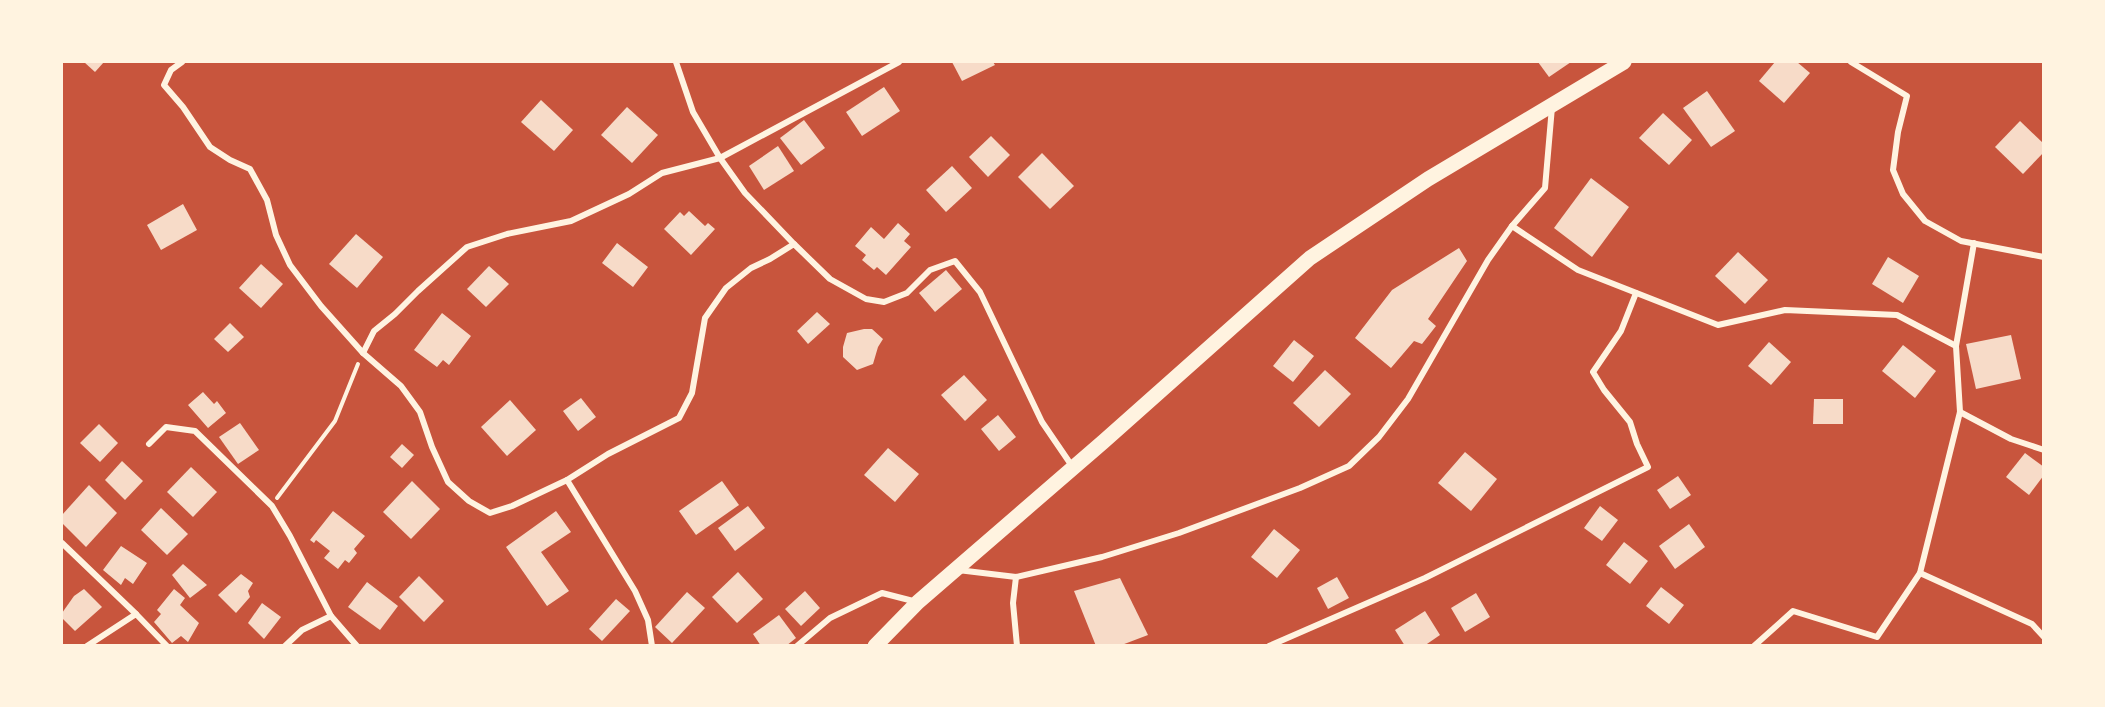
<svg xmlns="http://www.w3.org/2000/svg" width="2105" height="707" viewBox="0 0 2105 707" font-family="Mulish,sans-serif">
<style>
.building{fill:#f7dbc8}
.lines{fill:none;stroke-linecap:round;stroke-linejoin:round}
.path{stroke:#fff3e0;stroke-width:4}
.minor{stroke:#fff3e0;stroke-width:6}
.trunk{stroke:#fff3e0;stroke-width:15}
</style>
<rect width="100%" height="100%" fill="#c8553d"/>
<g class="building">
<polygon points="84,62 104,62 95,72"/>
<polygon points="952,62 993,62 995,65 962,81"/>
<polygon points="1538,62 1571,62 1549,77"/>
<polygon points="1775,62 1797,62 1810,73 1784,103 1759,81"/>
<polygon points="884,87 900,111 862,136 846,112"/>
<polygon points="1707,91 1735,131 1711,147 1683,108"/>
<polygon points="541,100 573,130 554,151 521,122"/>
<polygon points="627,107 658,135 632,163 601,135"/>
<polygon points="1663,113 1692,140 1669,165 1639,138"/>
<polygon points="804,120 825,148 801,165 780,138"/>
<polygon points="2020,121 2044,144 2044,152 2023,174 1995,147"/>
<polygon points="991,136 1010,155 988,177 969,157"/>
<polygon points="778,146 794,171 764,190 749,166"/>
<polygon points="1042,153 1074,186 1050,209 1018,177"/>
<polygon points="952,166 972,188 946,212 926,190"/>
<polygon points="1591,178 1629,207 1592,257 1554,228"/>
<polygon points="183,204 197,230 161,250 147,225"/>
<polygon points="689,211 705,226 708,223 715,229 691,255 664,229 680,212 684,216"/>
<polygon points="898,223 910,234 904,241 911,247 886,275 877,267 874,270 862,260 866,255 855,246 871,227 884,239"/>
<polygon points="356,234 383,257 357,288 329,264"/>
<polygon points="617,243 648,267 633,287 602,263"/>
<polygon points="1459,248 1467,261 1428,319 1436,326 1422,344 1414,341 1391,368 1355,338 1392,290"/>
<polygon points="1738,252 1768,280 1745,304 1715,276"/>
<polygon points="1888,257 1919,276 1903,303 1872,284"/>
<polygon points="261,264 283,284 261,308 239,288"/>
<polygon points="489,266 509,284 486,307 467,289"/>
<polygon points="946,270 962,289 935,312 919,293"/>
<polygon points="817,312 830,324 808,344 797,331"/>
<polygon points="442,313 471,336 449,365 443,360 437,367 414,350"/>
<polygon points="230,323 244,337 228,352 214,339"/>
<polygon points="864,329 872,329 883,339 878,347 873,364 857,370 843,357 843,347 847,333"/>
<polygon points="2011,335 2021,379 1976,389 1966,344"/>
<polygon points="1294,340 1314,356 1293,382 1273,366"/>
<polygon points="1769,342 1791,362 1771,385 1748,366"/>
<polygon points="1903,345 1936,371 1915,398 1882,371"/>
<polygon points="1325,370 1351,394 1319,427 1293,403"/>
<polygon points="964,375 987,400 965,421 941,395"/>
<polygon points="203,392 214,404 217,401 226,413 208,428 188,405"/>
<polygon points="581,398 596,417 578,431 563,411"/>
<polygon points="1814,399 1843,399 1843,424 1813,424"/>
<polygon points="510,400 536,430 507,456 481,427"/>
<polygon points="998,415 1016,437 999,451 981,429"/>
<polygon points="240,423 259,450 238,464 219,437"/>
<polygon points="99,424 118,443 100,462 80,443"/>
<polygon points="402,444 414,455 402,468 390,457"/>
<polygon points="888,448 919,474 895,502 864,475"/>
<polygon points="1465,452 1497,479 1471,511 1438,483"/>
<polygon points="2025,453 2044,467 2044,475 2029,495 2006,477"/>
<polygon points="122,461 143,481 125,500 105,480"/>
<polygon points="191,467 217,492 193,517 167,492"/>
<polygon points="1678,476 1691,495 1670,509 1657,490"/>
<polygon points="412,481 440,509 411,539 383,512"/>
<polygon points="722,481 739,505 696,535 679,511"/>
<polygon points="89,485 117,513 86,547 62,523 62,515"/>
<polygon points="748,506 765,528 735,551 718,528"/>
<polygon points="1600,506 1618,520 1602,541 1584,528"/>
<polygon points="161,508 188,534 167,555 141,530"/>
<polygon points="333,511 365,536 354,549 357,553 349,563 345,560 338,569 324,558 330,551 316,540 314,543 310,540"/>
<polygon points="556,511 571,532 541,552 569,591 547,606 506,547"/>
<polygon points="1689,524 1705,547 1675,569 1659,546"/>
<polygon points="1274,529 1300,550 1277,578 1251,557"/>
<polygon points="1624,542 1648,561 1630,584 1606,565"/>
<polygon points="121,546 147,563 133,584 125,578 121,585 103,570"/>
<polygon points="183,564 207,585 190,598 172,575"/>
<polygon points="738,572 763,599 737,623 712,597"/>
<polygon points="241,574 253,583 248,591 250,597 236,613 218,595"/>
<polygon points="419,576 444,601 424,622 399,597"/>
<polygon points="1337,577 1349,598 1328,609 1317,588"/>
<polygon points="1120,578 1148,635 1119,646 1096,646 1074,591"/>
<polygon points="367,582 398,606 380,630 348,607"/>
<polygon points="1661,587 1684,605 1669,624 1646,606"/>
<polygon points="84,589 102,607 75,631 62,618 62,613 74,596"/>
<polygon points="174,589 185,598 180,605 199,623 188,642 181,636 172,643 154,622 161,614 157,610"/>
<polygon points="805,591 820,608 801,626 785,609"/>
<polygon points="687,592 705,608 672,643 655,627"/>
<polygon points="1476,593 1490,617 1465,632 1451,608"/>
<polygon points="616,599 630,611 602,641 589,629"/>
<polygon points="262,603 281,617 264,639 248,623"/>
<polygon points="1425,611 1440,635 1424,646 1405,646 1395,630"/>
<polygon points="779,615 796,638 786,646 761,646 753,634"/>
</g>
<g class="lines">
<polyline class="path" points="277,498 335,421 358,364"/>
<g class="minor">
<polyline points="182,62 171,70 164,85 183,107 210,147 230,160 250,169 267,200 276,235 290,265 321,306 363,353 401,386 420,412 432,447 448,482 469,501 490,513 512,506 567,480"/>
<polyline points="676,62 693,112 720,158 745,193 794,244"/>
<polyline points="1851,62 1907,96 1898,132 1893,170 1903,194 1925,221 1961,241 2044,257"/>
<polyline points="1552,107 1545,188 1512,226 1578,270 1718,325 1785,310 1897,315 1956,346 1960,412 1920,573 1877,637 1793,611 1754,646"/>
<polyline points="1956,346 1974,243"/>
<polyline points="363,353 374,331 395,314 418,291 467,247 507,234 571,221 629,194 662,173 720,158 899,62"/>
<polyline points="1960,412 2011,439 2044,450"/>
<polyline points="149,444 166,427 195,431 272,506 290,536 331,616 357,646"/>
<polyline points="62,543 136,614"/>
<polyline points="958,570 1016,577 1102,557 1179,533 1300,488 1349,466 1379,437 1408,399 1488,260 1512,226"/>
<polyline points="1920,573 2032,624 2044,637"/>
<polyline points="1016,577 1013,603 1017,646"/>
<polyline points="87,646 136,614 167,646"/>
<polyline points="285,646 302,630 331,616"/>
<polyline points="652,646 648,620 635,591 567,480 608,454 679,418 692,393 705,318 726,288 751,268 770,259 794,244 830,279 866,299 884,302 907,293 930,270 955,261 980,292 1042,422 1072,466"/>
<polyline points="797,646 830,618 882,593 917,602"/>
<polyline points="1269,646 1425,578 1648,467 1637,444 1630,422 1604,390 1593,372 1621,331 1636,293"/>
</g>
<polyline class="trunk" points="875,646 918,602 1103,442 1310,258 1428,179 1624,62"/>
</g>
<rect width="2105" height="707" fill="none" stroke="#fff3e0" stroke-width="126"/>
</svg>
